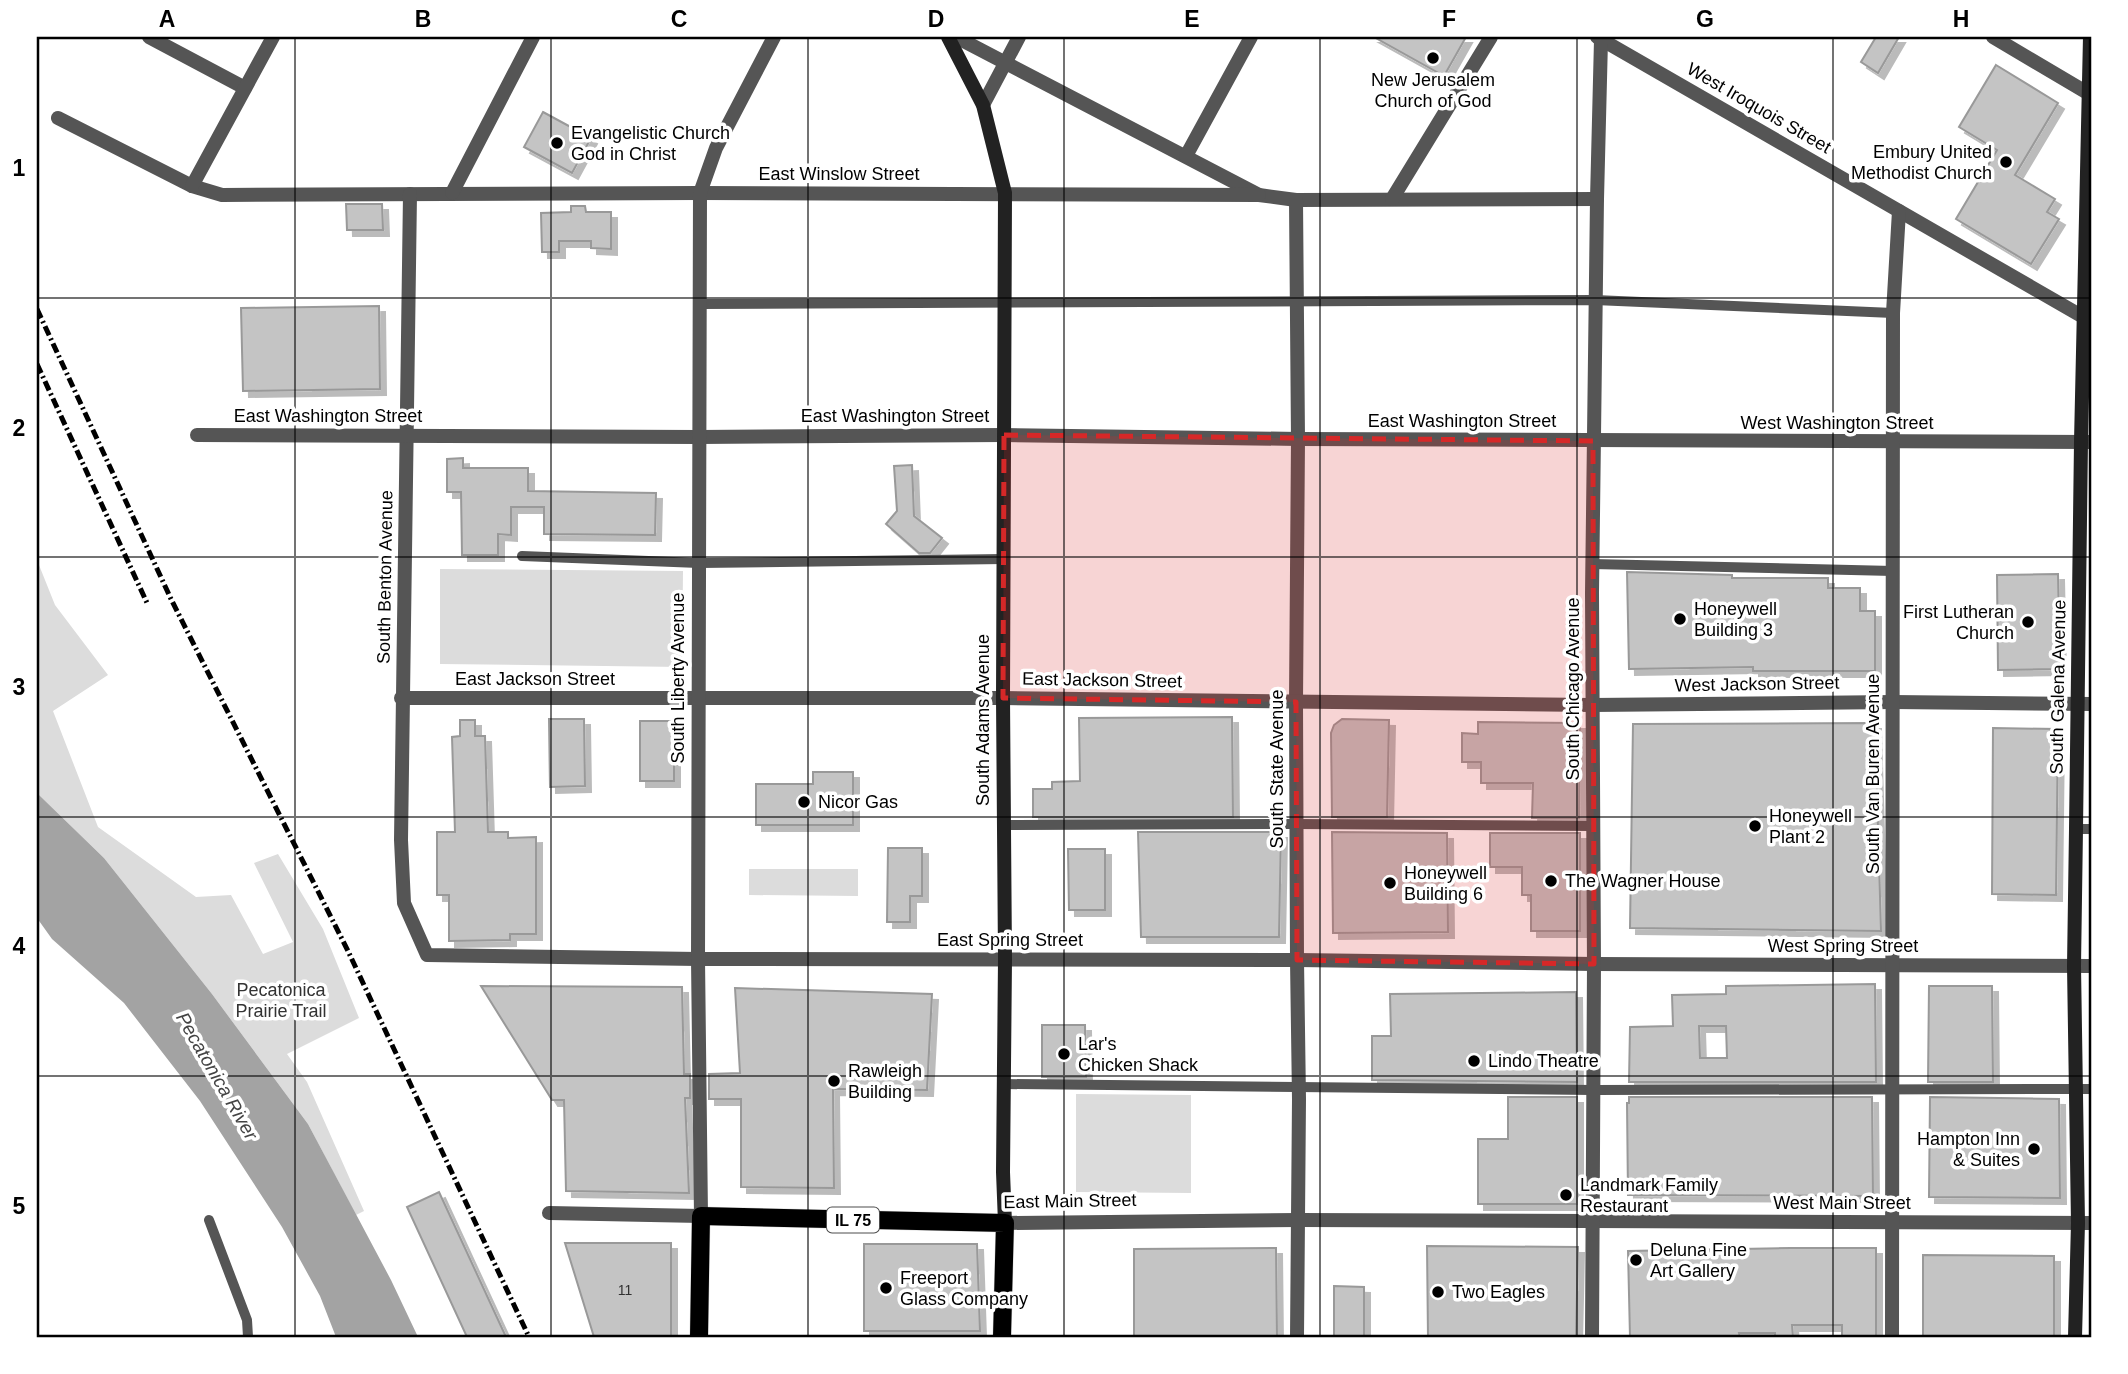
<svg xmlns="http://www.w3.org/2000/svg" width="2128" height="1374" viewBox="0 0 2128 1374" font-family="Helvetica,sans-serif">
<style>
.green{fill:#dcdcdc}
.water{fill:#a3a3a3}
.building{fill:#c4c4c4;stroke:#999;stroke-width:2;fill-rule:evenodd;filter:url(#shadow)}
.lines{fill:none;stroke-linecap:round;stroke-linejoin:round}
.primary-casing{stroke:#dbdbdb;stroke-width:19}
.lane{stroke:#555;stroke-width:10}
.street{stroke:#555;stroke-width:14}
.secondary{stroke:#222;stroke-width:14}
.primary{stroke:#000;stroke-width:18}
.rail{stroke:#000;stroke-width:5;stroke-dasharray:10 3.5 2 3.5;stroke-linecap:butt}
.marked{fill:#d62828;fill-opacity:0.2;stroke:#d62828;stroke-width:5;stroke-dasharray:14 9;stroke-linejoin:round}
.grid{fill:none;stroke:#000;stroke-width:2;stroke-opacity:0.55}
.poi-dot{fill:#000;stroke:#fff;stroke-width:2.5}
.labels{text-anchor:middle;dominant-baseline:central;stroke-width:7;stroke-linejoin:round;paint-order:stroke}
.number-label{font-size:14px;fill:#313131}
.shield{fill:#fff;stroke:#4c4c4c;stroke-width:2}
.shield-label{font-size:16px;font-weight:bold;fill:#000}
.poi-label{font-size:18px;fill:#000;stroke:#fff;text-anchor:start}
.street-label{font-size:18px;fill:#000;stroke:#fff}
.park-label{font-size:18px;fill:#333;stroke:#fff}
.water-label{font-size:19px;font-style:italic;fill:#444;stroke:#fff}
.neatline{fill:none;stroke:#000;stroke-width:2.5}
.grid-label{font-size:23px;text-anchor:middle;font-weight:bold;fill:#000}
</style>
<defs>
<filter id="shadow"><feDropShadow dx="6" dy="6" stdDeviation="0" flood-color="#0004"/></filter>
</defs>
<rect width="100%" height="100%" fill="#fff"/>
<g class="green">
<polygon points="37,560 55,605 108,675 53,711 98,827 196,897 231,895 263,954 293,942 254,863 278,854 323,929 359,1018 287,1054 307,1082 364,1211 356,1215 308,1124 212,994 104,858 37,793"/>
<polygon points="440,569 683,571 682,667 440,664"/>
<polygon points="749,869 858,869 858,896 749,895"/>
<polygon points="1076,1094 1191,1095 1191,1193 1076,1192"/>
</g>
<polygon class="water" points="37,793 104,858 212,994 308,1124 391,1280 418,1337 336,1337 320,1296 282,1227 200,1101 124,1003 52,939 37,918"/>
<g class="building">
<polygon points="1374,37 1466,37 1444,76"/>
<polygon points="1876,37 1899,37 1878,73 1861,62"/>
<polygon points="1996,65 2058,103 2015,175 2055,199 2047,212 2059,219 2031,264 1956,219 1997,150 1959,127"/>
<polygon points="543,112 591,138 572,173 524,147"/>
<polygon points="346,204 382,204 383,230 347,230"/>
<polygon points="571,206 585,206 586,212 611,212 611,249 591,248 591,241 559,241 559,252 542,252 541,213 571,212"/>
<polygon points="379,306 380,389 243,391 241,308"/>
<polygon points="463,458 463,468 528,468 528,491 656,493 655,535 544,534 544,507 511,507 511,535 498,534 498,555 462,555 461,492 447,492 447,459"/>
<polygon points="912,465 914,516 942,538 930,553 919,553 886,524 897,511 894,466"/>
<polygon points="1627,572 1732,575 1732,578 1828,578 1828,588 1860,588 1860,611 1875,611 1875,671 1753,671 1753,667 1629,669"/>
<polygon points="2058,574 2060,669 1998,670 1997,575"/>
<polygon points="1232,717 1233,817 1033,817 1033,789 1052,789 1052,782 1080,781 1079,718"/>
<polygon points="549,719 584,719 585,786 550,787"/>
<polygon points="1342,719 1389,720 1387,817 1332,817 1331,733 1334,725"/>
<polygon points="460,720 475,720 475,736 485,736 488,832 508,832 508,838 536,837 536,934 510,934 510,940 449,941 449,895 437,895 437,832 455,832 452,737 460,736"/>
<rect x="640" y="721" width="34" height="60"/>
<polygon points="1478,722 1580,723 1579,818 1532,818 1533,783 1481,783 1481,762 1462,762 1462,733 1478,734"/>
<polygon points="1875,723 1881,931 1630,928 1633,724"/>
<polygon points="1993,728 2058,729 2056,895 1992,894"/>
<polygon points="813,772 853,772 853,825 756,825 756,784 813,784"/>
<polygon points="1138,832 1281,832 1279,937 1141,937"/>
<polygon points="1332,832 1447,833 1448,932 1333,933"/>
<polygon points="1490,833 1580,833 1580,931 1531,931 1531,895 1522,895 1522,867 1490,867"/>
<polygon points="888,848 922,848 922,896 910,896 910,922 887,922"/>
<polygon points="1068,849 1105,849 1105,910 1069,910"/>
<path d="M 1875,984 L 1876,1082 L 1629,1082 L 1630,1027 L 1673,1026 L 1672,995 L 1726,994 L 1726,986 ZM 1699,1026 L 1726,1026 L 1727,1058 L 1700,1058 Z"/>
<polygon points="481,986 682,987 684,1074 690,1074 690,1098 685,1098 689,1193 566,1191 564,1100 552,1100"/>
<polygon points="1929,986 1992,986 1993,1082 1928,1082"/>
<polygon points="735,988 932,994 927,1090 833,1089 834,1188 741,1187 741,1099 709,1099 709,1074 740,1073"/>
<polygon points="1576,992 1577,1082 1372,1080 1372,1036 1391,1036 1390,994"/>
<polygon points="1042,1025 1085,1025 1086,1077 1042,1077"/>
<polygon points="1508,1097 1577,1097 1577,1204 1478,1204 1478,1139 1508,1139"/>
<polygon points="1629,1097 1872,1097 1873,1196 1628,1195 1627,1103 1629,1103"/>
<polygon points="1930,1097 2059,1099 2060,1198 1929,1197"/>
<polygon points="439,1192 506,1337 467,1337 407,1207"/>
<polygon points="565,1243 671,1243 671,1337 594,1337"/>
<polygon points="864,1244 977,1244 980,1331 864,1331"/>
<polygon points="1427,1246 1578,1247 1576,1337 1428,1337"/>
<polygon points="1276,1248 1277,1337 1134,1337 1134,1249"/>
<polygon points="1791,1248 1876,1248 1876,1337 1842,1337 1842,1325 1792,1325 1793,1337 1775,1337 1775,1333 1739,1333 1740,1337 1630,1337 1628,1251"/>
<polygon points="1923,1255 2054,1256 2054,1337 1923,1337"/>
<polygon points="1334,1286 1364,1287 1364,1337 1334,1337"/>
</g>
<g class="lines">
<defs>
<polyline id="primary" points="699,1337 701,1216 1005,1223 1002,1337"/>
</defs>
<use href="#primary" class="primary-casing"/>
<g class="lane">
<polyline points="699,304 1595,300 1893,313"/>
<polyline points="522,556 699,563 1004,559"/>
<polyline points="1592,564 1893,571"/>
<polyline points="1004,825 1296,824 1593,826"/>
<polyline points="2076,829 2091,829"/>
<polyline points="1004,1084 1593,1090 2091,1089"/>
<polyline points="209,1220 247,1320 248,1337"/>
</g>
<g class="street">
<polyline points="149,37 245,88"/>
<polyline points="956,37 1259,195 1296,200 1597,199"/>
<polyline points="1597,37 2085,318"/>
<polyline points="1993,37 2091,95"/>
<polyline points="983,105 1019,37"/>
<polyline points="58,118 192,186 222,195 700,193 1259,195"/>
<polyline points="1186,156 1251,37"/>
<polyline points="192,186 273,37"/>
<polyline points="452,193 533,37"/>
<polyline points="410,194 401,840 404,903 427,955 698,959 1297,960 1594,964 2091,966"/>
<polyline points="1392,199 1491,37"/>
<polyline points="1296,200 1298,439 1296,702 1297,960 1299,1099 1297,1337"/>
<polyline points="197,435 699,437 1004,435 1298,439 2091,442"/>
<polyline points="401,698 1003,698 1592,705 1893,702 2091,704"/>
<polyline points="549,1213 701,1216 698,959 700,193 716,148 774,37"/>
<polyline points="1005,1223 1298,1220 2091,1223"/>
<polyline points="1592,1337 1594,964 1592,593 1597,199 1601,40"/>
<polyline points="1892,1337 1893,313 1899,211"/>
</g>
<g class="secondary">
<polyline points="948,37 983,105 1005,193 1003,698 1005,959 1003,1172 1005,1223"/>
<polyline points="2075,1337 2078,1223 2074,966 2076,829 2081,442 2090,37"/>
</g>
<use href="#primary" class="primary"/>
<g class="rail">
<polyline points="37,309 171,599 348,951 529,1337"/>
<polyline points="37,364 148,605"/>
</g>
</g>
<path class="marked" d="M 1004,435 L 1593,441 L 1594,964 L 1297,960 L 1296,702 L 1003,698 Z"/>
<path class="grid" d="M 295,37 L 295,1337M 551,37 L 551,1337M 808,37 L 808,1337M 1064,37 L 1064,1337M 1320,37 L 1320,1337M 1577,37 L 1577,1337M 1833,37 L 1833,1337M 37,298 L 2091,298M 37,557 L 2091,557M 37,817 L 2091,817M 37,1076 L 2091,1076"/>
<g class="poi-dot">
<circle cx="1433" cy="58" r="7"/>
<circle cx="557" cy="143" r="7"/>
<circle cx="2006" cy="162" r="7"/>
<circle cx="1680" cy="619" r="7"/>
<circle cx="2028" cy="622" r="7"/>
<circle cx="804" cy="802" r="7"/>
<circle cx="1755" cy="826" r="7"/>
<circle cx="1551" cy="881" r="7"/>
<circle cx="1390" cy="883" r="7"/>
<circle cx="1064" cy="1054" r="7"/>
<circle cx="1474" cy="1061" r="7"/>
<circle cx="834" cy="1081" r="7"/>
<circle cx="2034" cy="1149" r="7"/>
<circle cx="1566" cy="1195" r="7"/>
<circle cx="1636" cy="1260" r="7"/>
<circle cx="886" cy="1288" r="7"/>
<circle cx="1438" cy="1292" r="7"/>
</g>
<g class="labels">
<g class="number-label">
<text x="625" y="1290">11</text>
</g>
<rect class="shield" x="827" y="1207.5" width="52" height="25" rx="5"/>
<g class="shield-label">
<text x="853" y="1220">IL 75</text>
</g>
<g class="poi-label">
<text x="1433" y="80" text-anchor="middle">New Jerusalem<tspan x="1433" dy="21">Church of God</tspan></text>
<text x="571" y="133">Evangelistic Church<tspan x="571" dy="21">God in Christ</tspan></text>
<text x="1992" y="152" text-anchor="end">Embury United<tspan x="1992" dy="21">Methodist Church</tspan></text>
<text x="1694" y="609">Honeywell<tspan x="1694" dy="21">Building 3</tspan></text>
<text x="2014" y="612" text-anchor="end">First Lutheran<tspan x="2014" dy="21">Church</tspan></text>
<text x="818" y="802">Nicor Gas</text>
<text x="1769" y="816">Honeywell<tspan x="1769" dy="21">Plant 2</tspan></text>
<text x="1404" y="873">Honeywell<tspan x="1404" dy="21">Building 6</tspan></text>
<text x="1565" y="881">The Wagner House</text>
<text x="1078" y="1044">Lar's<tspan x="1078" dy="21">Chicken Shack</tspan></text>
<text x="1488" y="1061">Lindo Theatre</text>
<text x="848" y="1071">Rawleigh<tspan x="848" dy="21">Building</tspan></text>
<text x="2020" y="1139" text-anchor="end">Hampton Inn<tspan x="2020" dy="21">&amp; Suites</tspan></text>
<text x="1580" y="1185">Landmark Family<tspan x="1580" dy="21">Restaurant</tspan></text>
<text x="1650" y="1250">Deluna Fine<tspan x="1650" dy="21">Art Gallery</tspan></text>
<text x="900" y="1278">Freeport<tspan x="900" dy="21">Glass Company</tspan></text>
<text x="1452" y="1292">Two Eagles</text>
</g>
<g class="street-label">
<text transform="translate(1759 108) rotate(30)">West Iroquois Street</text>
<text x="839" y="174">East Winslow Street</text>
<text x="328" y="416">East Washington Street</text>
<text x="895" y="416">East Washington Street</text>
<text x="1462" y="421">East Washington Street</text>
<text x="1837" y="423">West Washington Street</text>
<text transform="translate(385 577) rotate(-89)">South Benton Avenue</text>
<text transform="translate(678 678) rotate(-90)">South Liberty Avenue</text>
<text x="535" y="679">East Jackson Street</text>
<text transform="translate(1102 680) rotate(1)">East Jackson Street</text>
<text transform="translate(1757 684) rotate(-1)">West Jackson Street</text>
<text transform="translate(2058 687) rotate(-89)">South Galena Avenue</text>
<text transform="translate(1573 689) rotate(-90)">South Chicago Avenue</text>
<text transform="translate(983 720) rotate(-90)">South Adams Avenue</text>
<text transform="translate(1277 769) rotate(-90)">South State Avenue</text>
<text transform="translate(1873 774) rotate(-90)">South Van Buren Avenue</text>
<text x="1010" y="940">East Spring Street</text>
<text x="1843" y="946">West Spring Street</text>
<text transform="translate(1070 1201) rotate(-1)">East Main Street</text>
<text x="1842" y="1203">West Main Street</text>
</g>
<g class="park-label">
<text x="281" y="990">Pecatonica<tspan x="281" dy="21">Prairie Trail</tspan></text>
</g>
<g class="water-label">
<text transform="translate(217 1076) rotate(60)">Pecatonica River</text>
</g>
</g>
<rect width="2128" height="1374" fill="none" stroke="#ffffff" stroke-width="77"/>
<rect x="38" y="38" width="2052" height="1298" class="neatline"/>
<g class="grid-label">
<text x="167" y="27">A</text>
<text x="423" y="27">B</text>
<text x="679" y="27">C</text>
<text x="936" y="27">D</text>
<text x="1192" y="27">E</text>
<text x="1449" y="27">F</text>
<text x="1705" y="27">G</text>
<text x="1961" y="27">H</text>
<text x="19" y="176">1</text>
<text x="19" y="436">2</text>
<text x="19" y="695">3</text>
<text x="19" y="954">4</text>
<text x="19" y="1214">5</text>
</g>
</svg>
